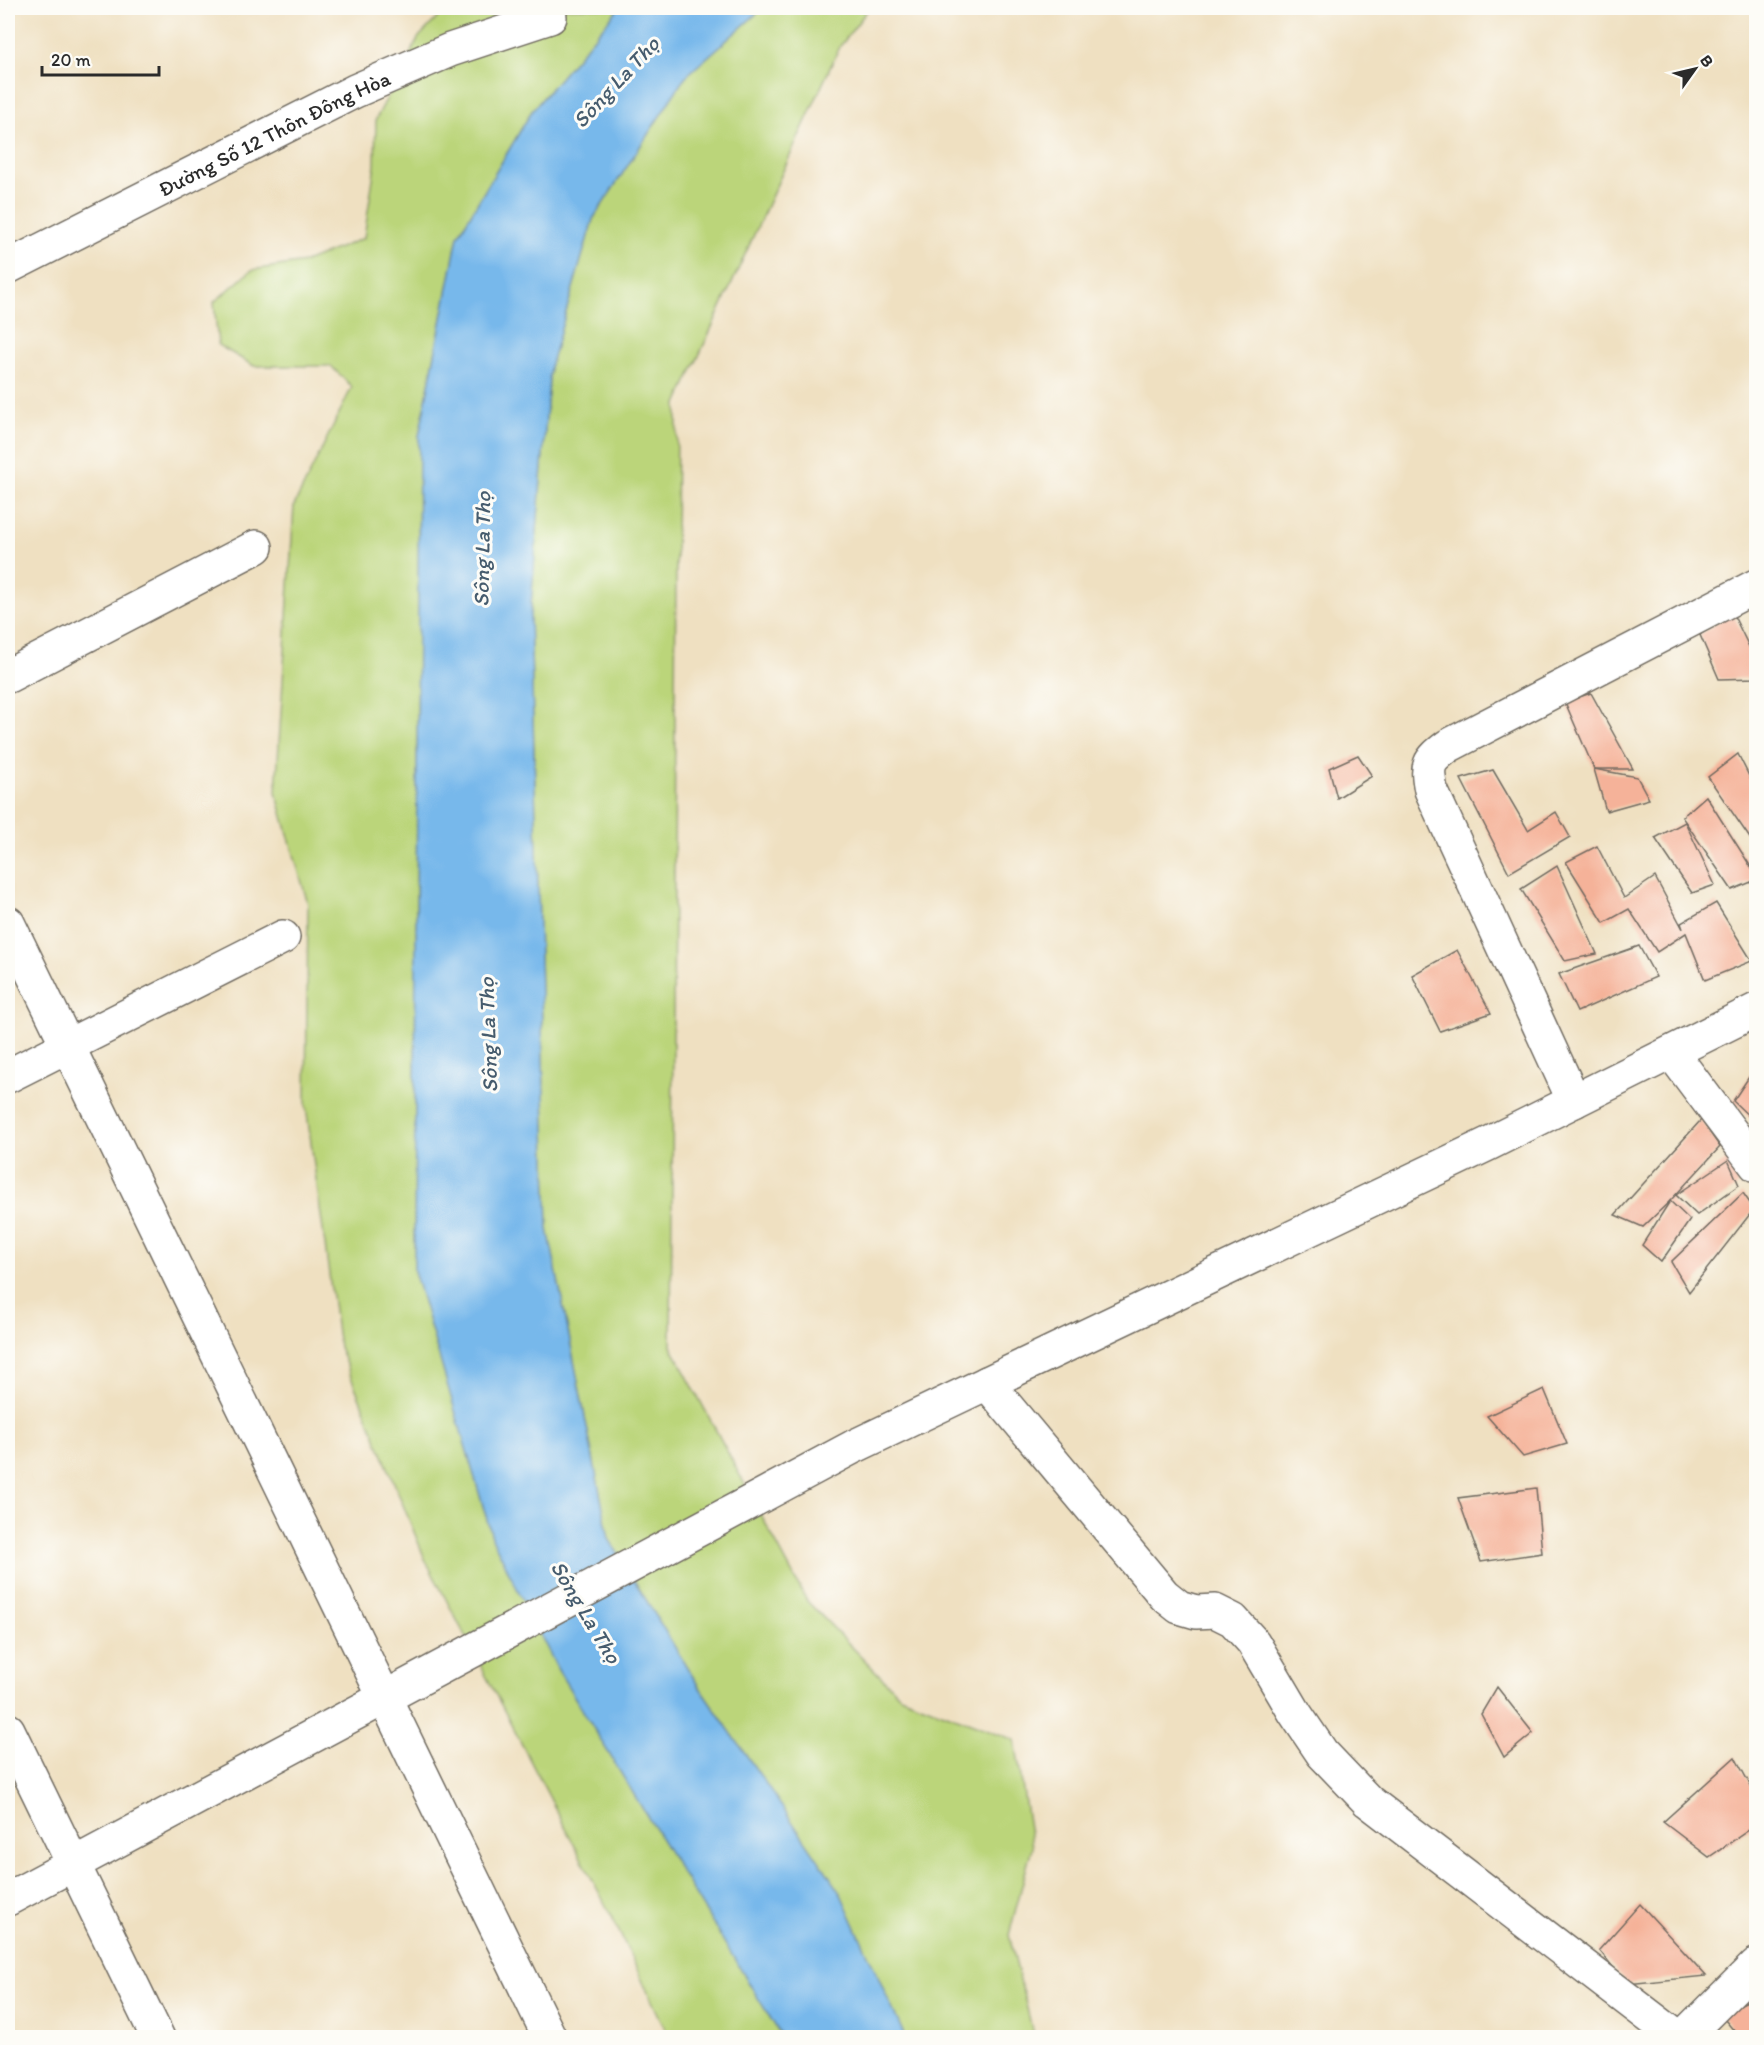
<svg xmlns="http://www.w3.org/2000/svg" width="1764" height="2045" viewBox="0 0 1764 2045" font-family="Itim,sans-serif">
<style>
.green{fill:#bbd57a;stroke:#738052;stroke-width:1.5}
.water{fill:#77b8eb;stroke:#51728b;stroke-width:1.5}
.building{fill:#f5b299}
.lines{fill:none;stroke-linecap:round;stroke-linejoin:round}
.street-casing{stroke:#706a60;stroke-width:36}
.secondary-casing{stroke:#706a60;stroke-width:36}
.street{stroke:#fff;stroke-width:33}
.secondary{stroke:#fff;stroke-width:33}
.labels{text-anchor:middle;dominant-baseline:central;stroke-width:6;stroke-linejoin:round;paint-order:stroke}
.street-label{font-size:21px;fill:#2b2b2b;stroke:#fdfcf7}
.water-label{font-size:22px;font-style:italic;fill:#465c6e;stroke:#fdfcf7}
</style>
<rect width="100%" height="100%" fill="#fdfcf7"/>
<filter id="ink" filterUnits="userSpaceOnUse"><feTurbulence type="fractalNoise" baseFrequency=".0167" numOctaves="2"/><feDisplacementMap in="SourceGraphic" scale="12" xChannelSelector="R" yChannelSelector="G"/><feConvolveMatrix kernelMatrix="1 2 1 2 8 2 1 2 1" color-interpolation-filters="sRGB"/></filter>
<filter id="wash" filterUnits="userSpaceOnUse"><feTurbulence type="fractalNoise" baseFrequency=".008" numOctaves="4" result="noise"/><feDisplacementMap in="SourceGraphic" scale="24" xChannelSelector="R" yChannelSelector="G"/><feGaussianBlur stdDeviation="1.35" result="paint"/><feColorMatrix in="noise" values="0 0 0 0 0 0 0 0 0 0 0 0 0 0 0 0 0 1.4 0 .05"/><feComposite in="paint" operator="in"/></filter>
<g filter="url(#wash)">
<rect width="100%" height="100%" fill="#efe0c1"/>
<g class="green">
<polygon points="447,8 619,8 532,111 458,236 419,436 414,1271 493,1540 558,1670 782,2037 669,2037 615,1923 425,1559 339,1347 306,1106 308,904 276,792 294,506 352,387 331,366 254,366 218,345 214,302 252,270 305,262 364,238 375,165 376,119 419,37"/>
<polygon points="763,8 869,8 839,48 677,404 671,1346 807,1601 900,1696 1015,1740 1032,1847 1009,1935 1034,2037 905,2037 839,1890 696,1682 609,1539 548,1229 530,617 550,367 593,219 685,77"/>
</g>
<polygon class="water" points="619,8 763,8 685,77 593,219 550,367 530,617 548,1229 609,1539 696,1682 839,1890 905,2037 782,2037 558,1670 493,1540 414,1271 419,436 458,236 532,111"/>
<g id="blocks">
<g class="building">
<polygon points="1732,612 1756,661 1756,678 1719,679 1700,635"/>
<polygon points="1591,693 1633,769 1594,769 1565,702"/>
<polygon points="1738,754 1756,790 1756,847 1708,777"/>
<polygon points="1358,755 1372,776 1337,798 1329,768"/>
<polygon points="1594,769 1637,777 1649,799 1606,811"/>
<polygon points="1493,770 1528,830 1556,812 1570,837 1509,873 1461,779"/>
<polygon points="1706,796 1756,875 1756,880 1732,890 1682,817"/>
<polygon points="1685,822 1715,885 1692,893 1655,838"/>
<polygon points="1597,846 1624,898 1655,877 1683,929 1681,923 1716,903 1752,961 1705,980 1686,933 1657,952 1629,909 1604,923 1566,862"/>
<polygon points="1557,866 1597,954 1565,961 1521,889"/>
<polygon points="1639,946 1656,977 1577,1012 1559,974"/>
<polygon points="1457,950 1491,1013 1440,1031 1412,975"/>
<polygon points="1753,1071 1756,1076 1756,1123 1733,1101"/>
<polygon points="1701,1120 1720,1147 1670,1201 1643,1227 1615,1215"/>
<polygon points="1728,1160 1739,1185 1697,1215 1676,1195"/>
<polygon points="1743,1193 1754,1209 1689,1292 1671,1262"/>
<polygon points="1670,1201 1690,1220 1661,1262 1642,1245"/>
<polygon points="1544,1389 1567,1444 1523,1457 1487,1416"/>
<polygon points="1536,1488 1542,1553 1481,1562 1458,1498"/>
<polygon points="1497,1687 1533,1733 1504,1757 1481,1714"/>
<polygon points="1735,1757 1756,1796 1756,1825 1709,1857 1663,1822"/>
<polygon points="1640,1904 1706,1976 1627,1984 1599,1950"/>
<polygon points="1756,1997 1756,2038 1740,2038 1720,2014"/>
</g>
</g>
</g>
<g filter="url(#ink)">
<use href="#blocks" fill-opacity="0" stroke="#706a60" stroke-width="1.5"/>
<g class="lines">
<defs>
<g id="street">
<path id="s1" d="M 8,267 L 355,91 L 450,50 L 550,17"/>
<polyline points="8,676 256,547"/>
<polyline points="8,923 550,2038"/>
<polyline points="1672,1053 1756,1165"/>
<polyline points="8,1076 283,937"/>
<path d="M 1574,1101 L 1431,790 C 1426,765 1428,761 1448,746 L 1756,586"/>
<polyline points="987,1383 1164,1595 1179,1607 1196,1612 1215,1611 1233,1620 1253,1642 1295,1713 1322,1753 1368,1801 1678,2038"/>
<polyline points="8,1730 158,2038"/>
<polyline points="1683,2038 1756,1965"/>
</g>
<polyline id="secondary" points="8,1899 853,1447 1488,1144 1756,1010"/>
</defs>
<use href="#street" class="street-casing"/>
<use href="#secondary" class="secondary-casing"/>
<use href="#street" class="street"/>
<use href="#secondary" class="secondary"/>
</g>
</g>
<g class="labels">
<g class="street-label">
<text stroke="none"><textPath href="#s1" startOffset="298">Đường Số 12 Thôn Đông Hòa</textPath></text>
</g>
<g class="water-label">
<text transform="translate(616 82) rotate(-47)">Sông La Thọ</text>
<text transform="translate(482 549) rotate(-89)">Sông La Thọ</text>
<text transform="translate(488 1035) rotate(-92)">Sông La Thọ</text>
<text transform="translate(586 1612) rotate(59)">Sông La Thọ</text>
</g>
</g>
<rect width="1764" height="2045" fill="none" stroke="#fdfcf7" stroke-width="30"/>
<g transform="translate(1695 69) rotate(56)" stroke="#fdfcf7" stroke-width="4.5" paint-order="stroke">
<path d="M0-4.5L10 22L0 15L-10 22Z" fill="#2b2b2b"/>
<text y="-9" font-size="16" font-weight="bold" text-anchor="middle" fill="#2b2b2b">B</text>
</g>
<path d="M42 66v9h117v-9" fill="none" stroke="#2b2b2b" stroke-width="3"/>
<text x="51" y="66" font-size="18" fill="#2b2b2b" stroke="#fdfcf7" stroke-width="4.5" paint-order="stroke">20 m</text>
</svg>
